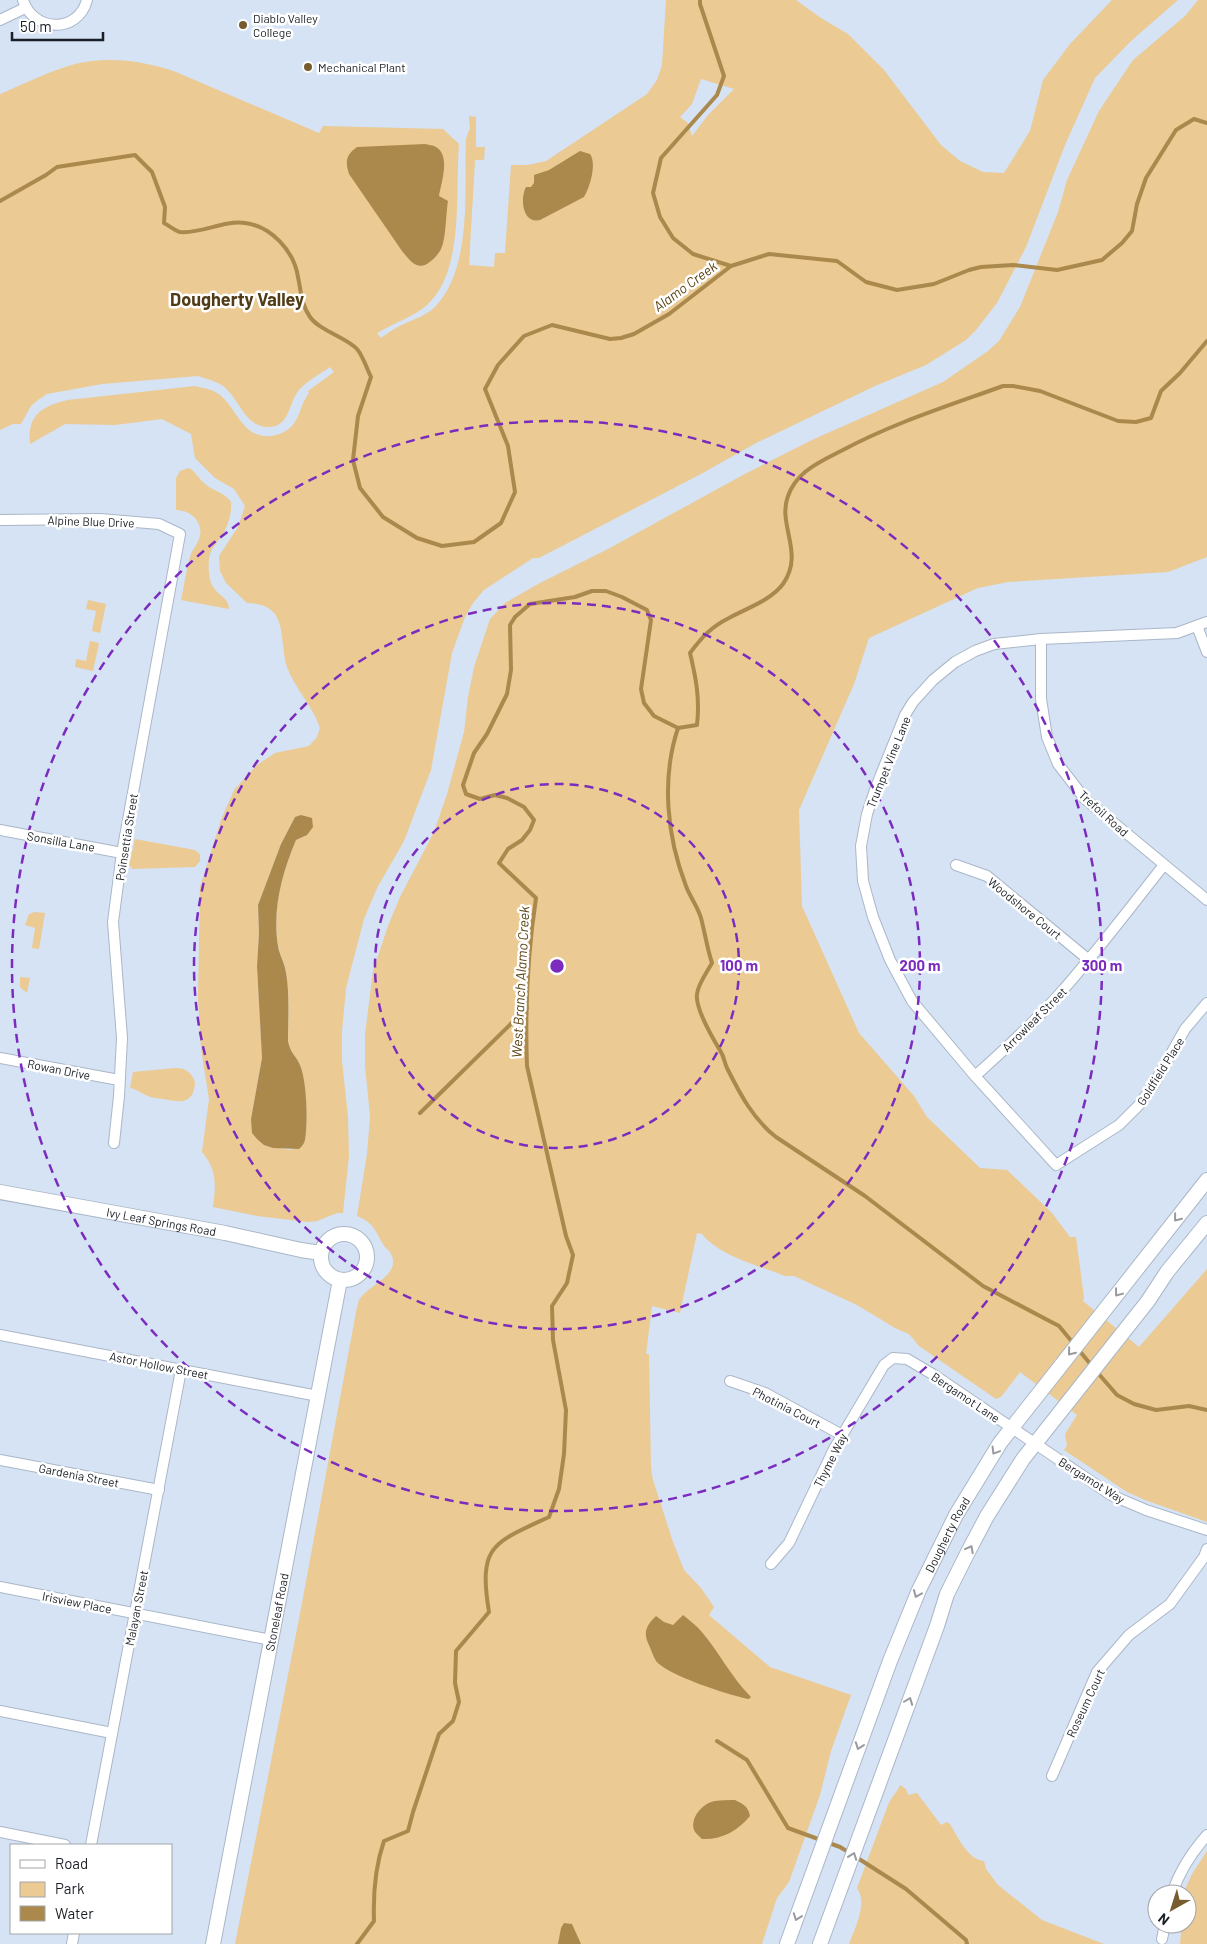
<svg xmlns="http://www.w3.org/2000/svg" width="1207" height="1944" viewBox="0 0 1207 1944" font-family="Barlow,sans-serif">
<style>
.green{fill:#ebca93;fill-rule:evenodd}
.water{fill:#ab894c}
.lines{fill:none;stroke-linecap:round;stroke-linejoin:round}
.stream{stroke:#ab894c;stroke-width:4}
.street-casing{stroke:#aab7c8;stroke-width:12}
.secondary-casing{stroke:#aab7c8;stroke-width:16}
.street{stroke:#fff;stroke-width:10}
.secondary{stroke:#fff;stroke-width:14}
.oneway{stroke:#989a9d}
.ring{fill:none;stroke:#7b2cbf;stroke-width:2.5;stroke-dasharray:9 6}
.poi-dot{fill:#765c2e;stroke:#fff;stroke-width:2}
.labels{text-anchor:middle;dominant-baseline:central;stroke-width:5;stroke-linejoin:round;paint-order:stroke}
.poi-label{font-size:12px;fill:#1a1f25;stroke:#fff;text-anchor:start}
.street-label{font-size:12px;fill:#1a1f25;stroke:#fff}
.water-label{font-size:14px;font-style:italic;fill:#5d4515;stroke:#fff}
.district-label{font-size:18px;font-weight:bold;fill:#513c17;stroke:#fff}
.centre{fill:#7b2cbf;stroke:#fff;stroke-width:2.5}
.ring-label{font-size:15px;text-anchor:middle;font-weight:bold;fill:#7b2cbf;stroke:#fff;stroke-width:5;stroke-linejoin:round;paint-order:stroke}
</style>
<rect width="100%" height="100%" fill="#d5e3f4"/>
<g class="green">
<path d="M 666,0 L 796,0 L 821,18 L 848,34 L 884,70 L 941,145 L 960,161 L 983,172 L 1004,173 L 1030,131 L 1043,80 L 1070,44 L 1112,0 L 1178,0 L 1131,41 L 1095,78 L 1065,145 L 1026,247 L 997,303 L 976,330 L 966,340 L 926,365 L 875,386 L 756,443 L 701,474 L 539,558 L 533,558 L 484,590 L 473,603 L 465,617 L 452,653 L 431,770 L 404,841 L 377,888 L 364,919 L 346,988 L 342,1031 L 342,1061 L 348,1117 L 349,1156 L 343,1213 L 337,1213 L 317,1221 L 308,1222 L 257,1216 L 213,1207 C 216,1186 217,1169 202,1152 L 209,1099 L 201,1049 L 198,998 L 200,887 L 221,820 L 234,790 L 257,765 L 275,753 L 309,746 L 317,737 L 320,728 C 313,706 295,689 287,667 C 282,652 284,627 275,614 C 268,605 257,603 247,603 L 226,583 L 220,571 L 219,556 L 238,527 L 245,506 L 234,489 L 215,478 L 195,458 L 191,434 L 162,419 L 115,425 L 65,424 L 30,444 C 27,415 42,406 68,400 L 195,386 C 203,388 212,389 220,395 C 238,410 243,439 271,436 C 279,435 286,432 292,426 C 301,416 300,404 309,393 L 308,391 L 334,372 L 330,367 C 320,374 307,381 299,390 C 288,403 290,429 266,427 C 244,425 239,398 223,386 C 216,381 207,379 198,376 L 102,384 L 47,394 L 38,400 L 31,406 L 21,424 L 13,424 L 0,430 L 0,94 C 24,84 49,71 75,64 C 108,56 144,61 176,72 L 319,133 L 323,126 L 443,129 L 459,144 C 455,192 465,270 427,305 C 415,316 392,324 377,333 L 381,338 C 388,333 396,327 404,324 C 414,319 425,316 434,308 C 473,268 464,191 466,139 L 470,128 L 469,116 L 476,117 L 476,147 L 485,147 L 484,160 L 475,160 L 469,265 L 494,267 L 495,253 L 505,253 L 511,165 L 528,165 L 546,161 L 647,94 L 657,80 L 662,65 ZM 701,79 L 734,89 L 708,115 L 692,136 L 688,123 L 680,117 L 692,104 ZM 295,817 L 303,837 L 296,840 C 282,873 272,910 278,945 C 279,953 283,960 285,968 C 290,989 288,1018 288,1041 C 291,1055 295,1054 300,1065 C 306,1080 310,1133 302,1146 L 290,1150 L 264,1145 L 251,1119 L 262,1058 L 257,966 L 259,933 L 258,905 L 281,844 Z"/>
<path d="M 1198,0 L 1207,0 L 1207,557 L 1168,572 L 1008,582 L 978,588 L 869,638 L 854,684 L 799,810 L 802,906 L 859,1033 L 914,1096 L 927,1117 L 980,1168 L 1007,1170 L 1052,1213 L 1070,1237 L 1076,1237 L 1084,1298 L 1083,1301 L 1139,1347 L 1207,1269 L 1207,1522 L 1145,1500 L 1127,1492 L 1064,1450 L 1067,1446 L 1065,1434 L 1077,1415 L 1020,1372 L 1001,1397 L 996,1399 L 919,1346 L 909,1334 L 895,1328 L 857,1305 L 794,1276 L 785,1276 C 758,1265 721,1257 702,1234 L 697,1233 L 680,1313 L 652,1306 L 646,1354 L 649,1354 L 651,1469 L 653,1480 L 673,1542 L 684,1570 L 701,1588 L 714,1607 L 709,1615 L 770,1667 L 851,1695 L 831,1751 L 820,1795 L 789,1882 L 777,1898 L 762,1944 L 235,1944 L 299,1619 L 356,1312 C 357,1308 358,1303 359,1300 C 368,1284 404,1275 390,1252 C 389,1250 386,1249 385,1247 C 375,1232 376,1224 357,1216 L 367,1154 L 370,1116 L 365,1066 L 365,1034 L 373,971 L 388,926 L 400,897 L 434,832 L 447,794 L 464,732 L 468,697 L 474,667 L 490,619 L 505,603 L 538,584 L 608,549 L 743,475 L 814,439 L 943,382 L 988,351 L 999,341 L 1020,307 L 1058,212 L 1067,180 L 1099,111 L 1133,60 L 1185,16 Z"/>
<path d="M 189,468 C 196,472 198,478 204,483 C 212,491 225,492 231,502 C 232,514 228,525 222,536 C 217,543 209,550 209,560 C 208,567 209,581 213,587 C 219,596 229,598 229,609 L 181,600 C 184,586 186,571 190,557 C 192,550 197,545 199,539 C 205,523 191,510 176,510 L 176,478 L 180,471 Z"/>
<polygon points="88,600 106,604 100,633 92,631 96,611 86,609"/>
<polygon points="90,641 99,643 93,671 75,667 76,659 86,661"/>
<polygon points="135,839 195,850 200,854 200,861 195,867 131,869 132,867 129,866"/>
<polygon points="35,912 45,913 39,949 32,948 35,928 25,925 29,914"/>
<polygon points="20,977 30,978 27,993 20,987"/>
<path d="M 175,1068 C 186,1068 191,1072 195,1082 C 194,1104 181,1103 164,1099 C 159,1098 152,1098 148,1096 C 141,1094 138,1089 130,1088 L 133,1072 Z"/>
<path d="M 900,1785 L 906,1789 L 908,1795 L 917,1793 L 941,1825 L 947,1822 L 950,1824 C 958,1837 968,1860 984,1861 L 986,1869 L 998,1885 L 1042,1920 L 1104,1944 L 849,1944 C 855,1928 868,1903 857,1888 L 888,1805 C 891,1797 897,1793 900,1785 Z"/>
<polygon points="1207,1851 1207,1944 1180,1944 1181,1933 1177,1924 1187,1924 1187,1894 1183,1894 1192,1874"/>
</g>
<g class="water">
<path d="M 425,144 C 428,145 433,145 436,147 C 451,156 441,183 439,196 L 448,201 C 446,212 446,240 441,249 C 439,253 435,258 431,261 C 418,272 411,262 402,251 L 349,174 C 345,161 346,155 357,147 Z"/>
<path d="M 580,151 L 590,154 C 597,164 590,187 584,197 L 540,220 C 522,224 520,198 526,187 L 531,187 L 534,183 L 534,175 L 549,170 Z"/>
<path d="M 301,815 L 312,818 L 313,827 L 307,835 L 296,840 C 282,873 272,910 278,946 C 279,953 283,960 285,968 C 290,989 288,1018 288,1041 C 291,1055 296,1055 300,1065 C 307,1082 308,1122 305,1140 C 304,1144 302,1146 299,1149 L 273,1148 L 264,1145 L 257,1139 L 252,1133 L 251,1119 L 262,1058 L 257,966 L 259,933 L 258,905 L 281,844 L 295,817 Z"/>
<path d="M 683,1615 C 689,1620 696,1625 701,1631 C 719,1652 731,1677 751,1697 L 749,1699 C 731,1696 667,1675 656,1661 C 653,1656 651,1649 648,1643 C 643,1631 647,1625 656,1616 L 664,1622 L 673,1625 Z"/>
<path d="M 735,1800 C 743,1804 748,1806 750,1816 C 738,1831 721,1840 702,1839 C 699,1836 695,1833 694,1830 C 690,1817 703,1803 715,1801 C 721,1800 729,1800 735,1800 Z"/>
<polygon points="564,1923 572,1924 581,1944 558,1944 561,1928"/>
</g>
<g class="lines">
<g class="stream">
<polyline points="700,0 700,4 724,76 717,95 661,158 653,193 660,217 673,238 693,254 731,266"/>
<path d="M 0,201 L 46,175 L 57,167 L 135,155 L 152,172 L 165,207 L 164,223 C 168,225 175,231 180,232 C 202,234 223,220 245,223 C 271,226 294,251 298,277 C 301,291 301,304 310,317 C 320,331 346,337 357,349 C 363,356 367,369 371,377 L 358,416 L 353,460 L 360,488 L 383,517 L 417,538 L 442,546 L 474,542 L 501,523 L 515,492 L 508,446 L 485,389 L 498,365 L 524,336 L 552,325 L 610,339 L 621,338 L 634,334 L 669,314 L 731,266 L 769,254 L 837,261 L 866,282 L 897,290 L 934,284 L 969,270 L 981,267 L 1013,265 L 1057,270 L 1102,260 L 1122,243 L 1132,231 L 1137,204 L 1146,178 L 1176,130 L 1194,119 L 1207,123"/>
<path d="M 678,728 C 661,779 667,837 686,886 C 690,897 698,907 701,918 C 705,933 707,948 712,963 C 707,972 698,984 697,994 C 695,1009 714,1040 722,1054 C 724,1058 725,1064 727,1068 C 740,1094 753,1119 776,1137 L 865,1196 L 983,1286 L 1059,1326 L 1092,1366"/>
<polyline points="420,1113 527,1008"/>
<polyline points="1097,1372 1117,1395 1134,1404 1156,1410 1189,1406 1207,1410"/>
<polyline points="717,1741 747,1760 788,1828 840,1847 850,1853"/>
<polyline points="856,1857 906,1889 966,1940 967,1944"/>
<path d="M 357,1944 L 374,1921 C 373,1894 375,1867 384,1841 L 408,1831 L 413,1812 L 439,1734 L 453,1721 L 459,1702 L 455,1683 L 456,1651 L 489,1612 C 478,1545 493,1543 549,1517 L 559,1489 L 564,1454 L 566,1410 L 553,1340 L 552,1306 L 567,1283 L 573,1255 L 566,1236 L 527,1066 C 525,1012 528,951 536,898 L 499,863 L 508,849 L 522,840 L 530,830 L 534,820 L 524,807 L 507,798 L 495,795 L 480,799 L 466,794 L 463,785 L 474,753 L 487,734 L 507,694 L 511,670 L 510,625 L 515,617 L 530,604 L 575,597 L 592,591 L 606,591 L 622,597 L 647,610 L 651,620 L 641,689 L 644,703 L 654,716 L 678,728 L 697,725 C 700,699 696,678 690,653 C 702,637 711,627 729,618 C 747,608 770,601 783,584 C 805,553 777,525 788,496 C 791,487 798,478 805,472 C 816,463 829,457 841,451 C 893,423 948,406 1003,386 L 1013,386 L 1040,391 L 1118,421 L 1136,422 L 1151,418 L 1161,391 L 1180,373 L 1207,341"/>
</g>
<defs>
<g id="street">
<path d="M 23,0 C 33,32 78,34 87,0"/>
<polyline points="0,20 25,8"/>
<polyline points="0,520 100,519 159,524 180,534 122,853 113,922 122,1038 119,1096 114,1143"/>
<polyline points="1207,622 1177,633 1041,639 994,644 975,651 955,662 933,680 913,702 905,715 876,787 867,814 861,846 863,881 873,917 890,960 912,1001 975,1076 1056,1165 1119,1125 1139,1105 1154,1084 1185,1029 1207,1003"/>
<polyline points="1197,626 1207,652"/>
<polyline points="1041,639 1041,699 1047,737 1058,764 1085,799 1207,900"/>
<polyline points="0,830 122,853"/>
<polyline points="956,865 987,876 1089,960"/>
<polyline points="0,1058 119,1080"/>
<path d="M 975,1076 C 1003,1051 1030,1026 1055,999 C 1094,956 1128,910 1164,865"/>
<polyline points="0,1335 318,1396"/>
<polyline points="730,1381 765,1393 842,1435"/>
<polyline points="0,1460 159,1490"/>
<polyline points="771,1564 789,1543 834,1449 884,1365 893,1358 907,1359 934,1375 1111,1495 1146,1510 1207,1530"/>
<polyline points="0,1587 271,1640"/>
<polyline points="0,1711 112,1733"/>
<polyline points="1052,1776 1097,1672 1129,1635 1170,1604 1204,1557 1207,1549"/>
<polyline points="0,1832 65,1845"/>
<polyline points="91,1845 181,1370"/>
<path d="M 1172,1894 C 1179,1872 1192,1852 1207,1835"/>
<polyline points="1162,1939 1165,1924"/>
<polyline points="72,1944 74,1933"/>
</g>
<g id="secondary">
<path id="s1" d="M 0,1192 L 225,1233 L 301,1250 L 321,1253"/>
<circle cx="344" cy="1257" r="23"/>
<path id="s2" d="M 213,1944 L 340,1280"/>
<path id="s3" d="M 787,1944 L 890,1661 L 919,1590 L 956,1515 L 1000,1443 L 1207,1180"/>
<polyline points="820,1944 937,1626 947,1594 968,1552 987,1516 1023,1459 1148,1301 1167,1272 1207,1223"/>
</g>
</defs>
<use href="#street" class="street-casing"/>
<use href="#secondary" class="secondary-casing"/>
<use href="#street" class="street"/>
<use href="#secondary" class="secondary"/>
</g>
<defs><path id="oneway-chevron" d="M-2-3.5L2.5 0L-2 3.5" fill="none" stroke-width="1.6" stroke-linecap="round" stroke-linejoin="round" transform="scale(1.25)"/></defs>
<g class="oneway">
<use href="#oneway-chevron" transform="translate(1177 1218) rotate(129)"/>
<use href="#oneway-chevron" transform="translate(1118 1293) rotate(127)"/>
<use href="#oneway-chevron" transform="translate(1071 1352) rotate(129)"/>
<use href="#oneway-chevron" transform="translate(995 1451) rotate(121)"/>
<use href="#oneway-chevron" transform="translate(970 1549) rotate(-62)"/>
<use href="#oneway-chevron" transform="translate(917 1594) rotate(113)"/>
<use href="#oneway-chevron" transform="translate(909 1701) rotate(-69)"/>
<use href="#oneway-chevron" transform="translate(859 1746) rotate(110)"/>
<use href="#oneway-chevron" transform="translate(853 1856) rotate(-70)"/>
<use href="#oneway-chevron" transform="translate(797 1917) rotate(110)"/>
</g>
<g class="ring">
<circle cx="557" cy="966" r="182"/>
<circle cx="557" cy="966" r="363"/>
<circle cx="557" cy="966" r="545"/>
</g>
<g class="poi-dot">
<circle cx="243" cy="25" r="5"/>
<circle cx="308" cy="67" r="5"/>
</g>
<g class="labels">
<g class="poi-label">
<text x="253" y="18">Diablo Valley<tspan x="253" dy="14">College</tspan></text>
<text x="318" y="67">Mechanical Plant</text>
</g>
<g class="street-label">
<text transform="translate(91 521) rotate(2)">Alpine Blue Drive</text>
<text transform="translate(888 762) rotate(-68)">Trumpet Vine Lane</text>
<text transform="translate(1104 813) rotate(42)">Trefoil Road</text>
<text transform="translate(126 837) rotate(-81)">Poinsettia Street</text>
<text transform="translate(61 841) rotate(10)">Sonsilla Lane</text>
<text transform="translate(1025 908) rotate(39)">Woodshore Court</text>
<text transform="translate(1034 1019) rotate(-45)">Arrowleaf Street</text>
<text transform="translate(59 1069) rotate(11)">Rowan Drive</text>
<text transform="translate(1160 1071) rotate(-58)">Goldfield Place</text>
<text stroke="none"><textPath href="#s1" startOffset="164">Ivy Leaf Springs Road</textPath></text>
<text transform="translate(159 1365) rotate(11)">Astor Hollow Street</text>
<text transform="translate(966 1397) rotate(34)">Bergamot Lane</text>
<text transform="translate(787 1407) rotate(27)">Photinia Court</text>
<text transform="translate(830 1460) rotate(-63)">Thyme Way</text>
<text transform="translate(79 1475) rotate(11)">Gardenia Street</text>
<text transform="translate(1092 1480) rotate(32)">Bergamot Way</text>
<text stroke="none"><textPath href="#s3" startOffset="440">Dougherty Road</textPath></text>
<text transform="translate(77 1602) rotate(11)">Irisview Place</text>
<text transform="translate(136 1608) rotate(-79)">Malayan Street</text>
<text stroke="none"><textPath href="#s2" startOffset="338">Stoneleaf Road</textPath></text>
<text transform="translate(1085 1703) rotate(-65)">Roseum Court</text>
</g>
<g class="water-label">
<text transform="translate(685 286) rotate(-36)">Alamo Creek</text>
<text transform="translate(520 982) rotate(-87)">West Branch Alamo Creek</text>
</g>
<g class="district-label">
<text x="237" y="299">Dougherty Valley</text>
</g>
</g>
<circle cx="557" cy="966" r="8" class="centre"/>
<g class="ring-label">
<text x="739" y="971">100 m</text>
<text x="920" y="971">200 m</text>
<text x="1102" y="971">300 m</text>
</g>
<rect x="10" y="1844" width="162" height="90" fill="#ffffff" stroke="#a3a5a8"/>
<rect x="20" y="1860" width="25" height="8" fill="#ffffff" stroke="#a3a5a8"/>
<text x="55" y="1869" font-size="15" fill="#1a1f25">Road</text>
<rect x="20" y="1882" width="25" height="15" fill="#ebca93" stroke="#a3a5a8"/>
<text x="55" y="1894" font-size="15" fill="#1a1f25">Park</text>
<rect x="20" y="1906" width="25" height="15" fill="#ab894c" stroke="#a3a5a8"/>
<text x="55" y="1919" font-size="15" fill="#1a1f25">Water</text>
<g transform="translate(1172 1909) rotate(219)"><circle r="24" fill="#ffffff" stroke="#a3a5a8"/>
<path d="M0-4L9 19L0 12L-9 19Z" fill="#765c2e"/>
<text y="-8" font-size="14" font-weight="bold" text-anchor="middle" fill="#1a1f25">N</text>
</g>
<path d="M12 32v8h91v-8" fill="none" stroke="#1a1f25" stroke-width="2.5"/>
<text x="20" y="32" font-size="15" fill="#1a1f25" stroke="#ffffff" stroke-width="4" paint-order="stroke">50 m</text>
</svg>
